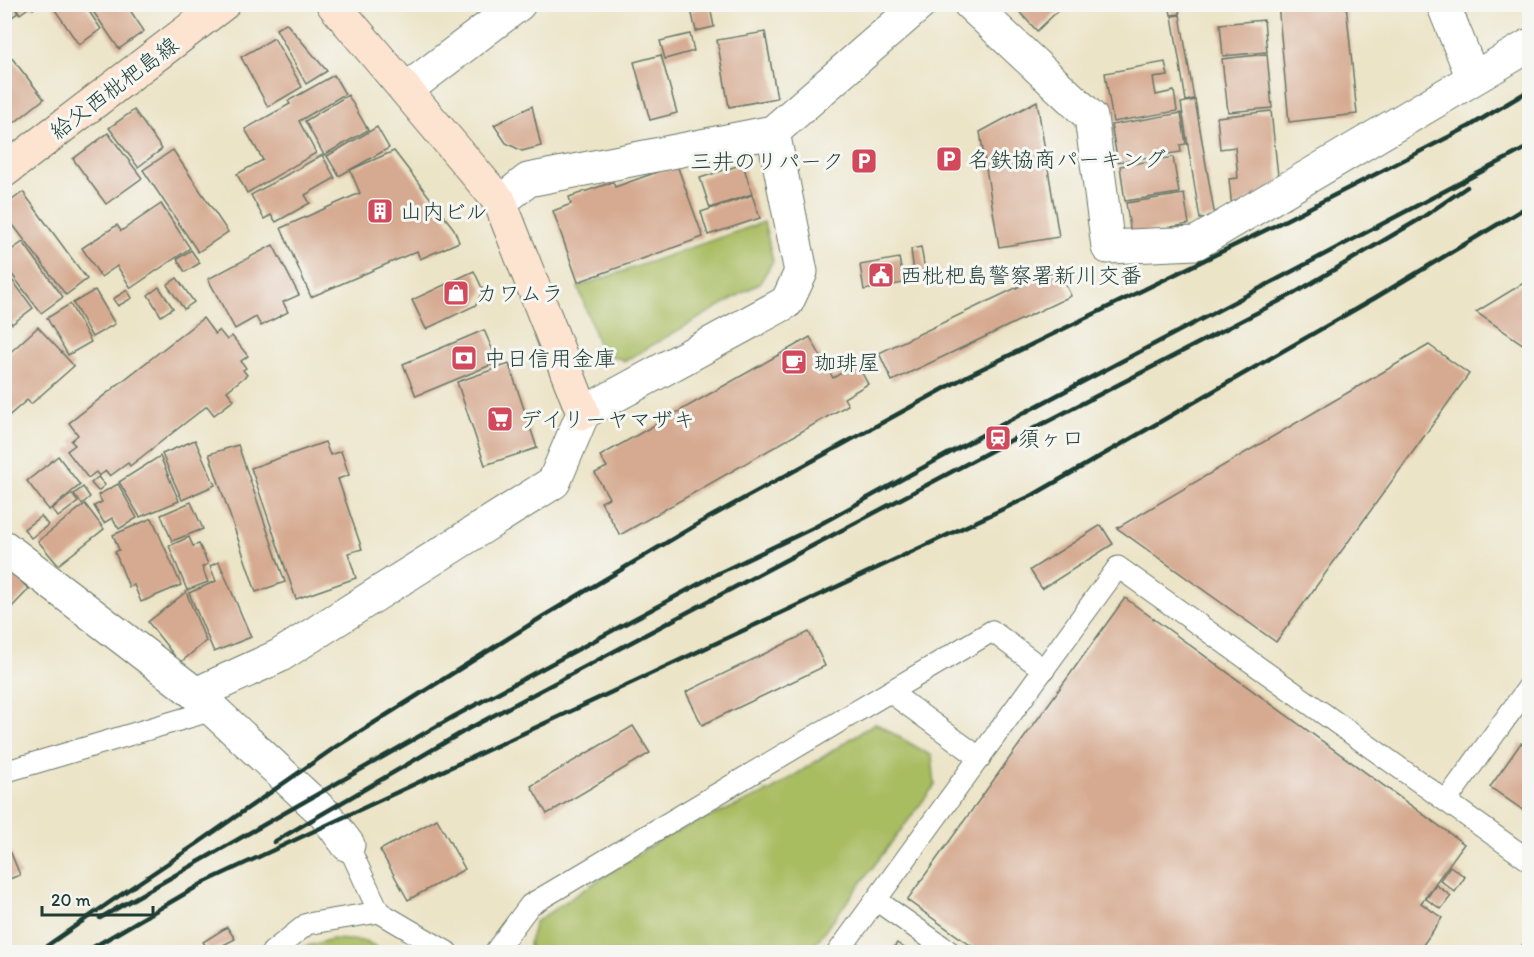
<svg xmlns="http://www.w3.org/2000/svg" width="1534" height="957" viewBox="0 0 1534 957" font-family="Itim,'Klee One',sans-serif">
<style>
.green{fill:#a8bc61;stroke:#647c4a;stroke-width:1.5}
.building{fill:#d6aa91}
.lines{fill:none;stroke-linecap:round;stroke-linejoin:round}
.lane-casing{stroke:#677767;stroke-width:23}
.street-casing{stroke:#677767;stroke-width:35}
.secondary-casing{stroke:#677767;stroke-width:35}
.lane{stroke:#fff;stroke-width:21}
.street{stroke:#fff;stroke-width:33}
.secondary{stroke:#fde4d1;stroke-width:33}
.rail{stroke:#1f3d34;stroke-width:4.5}
.labels{text-anchor:middle;dominant-baseline:central;stroke-width:6;stroke-linejoin:round;paint-order:stroke}
.street-label{font-size:22px;fill:#1f3d34;stroke:#f6f6f2}
.poi-label{font-size:22px;fill:#1f3d34;stroke:#f6f6f2;text-anchor:start}
</style>
<rect width="100%" height="100%" fill="#f6f6f2"/>
<filter id="ink" filterUnits="userSpaceOnUse"><feTurbulence type="fractalNoise" baseFrequency=".0167" numOctaves="2"/><feDisplacementMap in="SourceGraphic" scale="12" xChannelSelector="R" yChannelSelector="G"/><feConvolveMatrix kernelMatrix="1 2 1 2 8 2 1 2 1" color-interpolation-filters="sRGB"/></filter>
<filter id="wash" filterUnits="userSpaceOnUse"><feTurbulence type="fractalNoise" baseFrequency=".008" numOctaves="4" result="noise"/><feDisplacementMap in="SourceGraphic" scale="24" xChannelSelector="R" yChannelSelector="G"/><feGaussianBlur stdDeviation="1.35" result="paint"/><feColorMatrix in="noise" values="0 0 0 0 0 0 0 0 0 0 0 0 0 0 0 0 0 1.4 0 .05"/><feComposite in="paint" operator="in"/></filter>
<g filter="url(#wash)">
<rect width="100%" height="100%" fill="#ece4c7"/>
<g class="green">
<polygon points="764,222 773,261 760,283 625,361 601,352 578,287"/>
<polygon points="875,723 932,756 935,785 809,952 530,952 529,943 535,922 664,837 772,790"/>
<polygon points="332,939 366,941 384,952 292,952 294,950"/>
</g>
<g id="blocks">
<g class="building">
<polygon points="4,4 12,4 18,13 4,22"/>
<polygon points="14,4 39,4 33,9 31,6 20,14"/>
<polygon points="51,4 84,4 101,29 79,45"/>
<polygon points="88,4 126,4 144,31 119,49"/>
<polygon points="1012,4 1065,4 1037,31"/>
<polygon points="1169,4 1178,4 1180,14 1171,15"/>
<polygon points="1278,4 1346,4 1357,114 1289,122"/>
<polygon points="710,6 714,27 696,31 691,10"/>
<polygon points="1180,15 1194,99 1186,101 1172,16"/>
<polygon points="1264,20 1267,52 1223,56 1220,24"/>
<polygon points="286,23 327,71 306,84 276,29"/>
<polygon points="765,32 777,98 729,107 717,40"/>
<polygon points="690,34 694,51 665,59 660,41"/>
<polygon points="274,38 302,87 268,107 241,57"/>
<polygon points="4,48 44,99 14,123 4,111"/>
<polygon points="1267,54 1272,108 1228,112 1222,59"/>
<polygon points="661,55 677,113 650,120 634,62"/>
<polygon points="1165,62 1168,76 1153,78 1156,95 1174,91 1177,111 1113,122 1105,73"/>
<polygon points="334,75 345,94 299,121 316,153 247,193 237,174 263,160 245,129 290,104 288,101"/>
<polygon points="348,95 368,130 324,155 305,121"/>
<polygon points="1195,100 1215,217 1200,219 1181,103"/>
<polygon points="1037,101 1059,237 999,247 980,132"/>
<polygon points="532,106 541,146 522,151 506,143 494,125"/>
<polygon points="134,110 162,149 138,167 109,128"/>
<polygon points="1271,111 1279,185 1232,208 1229,179 1238,178 1235,147 1220,149 1217,117"/>
<polygon points="1181,113 1186,144 1180,145 1181,152 1118,162 1111,125"/>
<polygon points="377,127 389,148 339,176 327,156"/>
<polygon points="108,133 142,178 106,204 73,159"/>
<polygon points="173,150 228,232 198,252 143,170"/>
<polygon points="394,151 454,229 459,242 420,259 417,251 311,297 281,228 360,193 350,170"/>
<polygon points="322,155 335,178 305,195 310,203 276,222 271,215 264,219 251,195"/>
<polygon points="1173,157 1179,193 1125,201 1120,166"/>
<polygon points="743,164 752,194 710,208 700,178"/>
<polygon points="677,165 703,237 578,282 553,211 571,204 569,197 613,182 615,187"/>
<polygon points="23,192 87,279 66,295 4,213 4,206"/>
<polygon points="1184,194 1189,224 1131,234 1126,203"/>
<polygon points="752,195 760,218 708,235 701,212"/>
<polygon points="161,204 190,248 131,288 117,266 101,277 82,248 117,225 121,231"/>
<polygon points="23,242 63,297 41,313 4,264 4,255"/>
<polygon points="273,245 299,295 283,302 288,312 261,326 256,317 235,329 208,279"/>
<polygon points="921,247 925,270 914,272 911,249"/>
<polygon points="191,250 200,263 185,272 177,259"/>
<polygon points="899,258 904,283 864,290 860,265"/>
<polygon points="1058,268 1071,296 892,381 879,353"/>
<polygon points="4,269 33,308 12,324 4,313"/>
<polygon points="474,271 483,290 476,305 426,329 412,300"/>
<polygon points="177,278 194,302 184,309 167,285"/>
<polygon points="1530,279 1530,349 1476,312"/>
<polygon points="159,287 173,308 161,316 148,295"/>
<polygon points="95,290 115,324 92,337 73,303"/>
<polygon points="127,290 132,298 118,306 113,299"/>
<polygon points="70,304 91,342 68,355 47,318"/>
<polygon points="203,318 215,334 219,330 227,340 232,336 248,356 241,361 246,368 243,370 247,375 227,391 234,400 214,415 207,406 130,466 128,463 110,476 106,471 99,476 96,472 88,478 67,451 75,445 71,441 78,435 69,423"/>
<polygon points="38,327 74,366 31,404 27,400 4,420 4,358"/>
<polygon points="484,330 498,362 416,396 403,364"/>
<polygon points="810,337 833,378 857,364 868,384 844,398 848,405 620,535 601,502 609,498 595,473 607,467 600,456"/>
<polygon points="1429,345 1469,374 1276,642 1117,528"/>
<polygon points="509,364 537,448 485,465 457,382"/>
<polygon points="195,440 215,485 182,500 162,454"/>
<polygon points="325,442 330,455 341,451 349,475 338,479 362,549 348,553 356,578 296,599 251,468"/>
<polygon points="238,445 285,582 256,592 209,454"/>
<polygon points="58,456 80,485 49,510 27,481"/>
<polygon points="160,456 179,501 140,517 119,482"/>
<polygon points="98,477 105,485 98,491 91,483"/>
<polygon points="118,484 137,518 119,529 112,518 104,523 94,506 102,502 98,495"/>
<polygon points="83,487 90,497 82,504 74,494"/>
<polygon points="72,494 78,502 58,517 52,509"/>
<polygon points="191,502 203,529 172,541 161,515"/>
<polygon points="85,504 104,529 58,565 38,541"/>
<polygon points="41,516 48,525 31,538 24,529"/>
<polygon points="152,518 181,585 141,602 134,585 129,587 115,552 119,550 113,535"/>
<polygon points="1101,525 1113,544 1042,589 1030,570"/>
<polygon points="189,537 193,546 199,544 208,564 202,567 208,582 187,590 169,546"/>
<polygon points="219,562 251,637 214,652 189,593 216,581 210,566"/>
<polygon points="9,570 29,589 10,609 4,603 4,576"/>
<polygon points="186,592 206,641 180,663 148,622"/>
<polygon points="1125,598 1464,844 1421,903 1442,918 1418,952 980,952 907,900"/>
<polygon points="809,632 825,666 702,725 686,692"/>
<polygon points="633,726 650,753 547,814 531,786"/>
<polygon points="1521,743 1530,749 1530,815 1490,787"/>
<polygon points="437,819 465,869 408,900 380,850"/>
<polygon points="11,853 20,875 4,881 4,855"/>
<polygon points="1450,866 1465,877 1455,892 1440,880"/>
<polygon points="1436,885 1451,896 1441,909 1426,899"/>
<polygon points="227,927 235,939 210,952 203,942"/>
<polygon points="1530,935 1530,952 1517,952"/>
<polygon points="897,943 910,952 890,952"/>
</g>
</g>
</g>
<g filter="url(#ink)">
<use href="#blocks" fill-opacity="0" stroke="#677767" stroke-width="1.5"/>
<g class="lines">
<defs>
<g id="lane">
<polyline points="890,692 980,758"/>
<polyline points="4,772 213,710"/>
<polyline points="1446,801 1530,685"/>
<polyline points="348,845 379,912 447,952"/>
<polyline points="876,900 950,952"/>
<polyline points="272,952 307,924 379,912"/>
<polyline points="495,952 530,905 992,631 1044,670"/>
<polyline points="838,952 1118,567 1530,861"/>
</g>
<g id="street">
<polyline points="970,4 1091,117 1108,247 1196,243 1530,45"/>
<polyline points="1443,4 1473,78"/>
<polyline points="406,90 519,4"/>
<polyline points="500,202 528,180 773,132 920,4"/>
<polyline points="4,547 196,694 324,813 348,845"/>
<polyline points="196,694 279,656 554,482 583,413 787,302 801,272 773,132"/>
</g>
<g id="secondary">
<polyline points="333,4 500,202 583,413"/>
<polyline points="4,171 223,4"/>
</g>
</defs>
<use href="#lane" class="lane-casing"/>
<use href="#street" class="street-casing"/>
<use href="#secondary" class="secondary-casing"/>
<use href="#lane" class="lane"/>
<use href="#street" class="street"/>
<use href="#secondary" class="secondary"/>
<g class="rail">
<polyline points="274,842 468,729 1002,445 1293,294 1420,219 1467,187"/>
<polyline points="100,918 453,717 719,573 815,527 995,428 1530,146"/>
<polyline points="38,952 113,900 198,843 334,748 542,617 701,522 969,375 1272,227 1470,126 1530,90"/>
<polyline points="85,952 205,882 1033,495 1375,298 1530,205"/>
</g>
</g>
</g>
<defs>
<symbol id="parking-square" viewBox="-11 -11 22 22"><rect x="-9" y="-9" width="18" height="18" rx="4" fill="#d1495b" stroke="#f6f6f2"/><path d="M-3.5-5.5H1a3.5 3.5 0 0 1 0 7H-1V5.5H-3.5ZM-1-3.4V-.6H.8a1.4 1.4 0 0 0 0-2.8Z" fill="#fff"/></symbol>
<symbol id="building-square" viewBox="-11 -11 22 22"><rect x="-9" y="-9" width="18" height="18" rx="4" fill="#d1495b" stroke="#f6f6f2"/><path d="M-4-6H4V6H1V3H-1V6H-4ZM-2.5-4.3h1.7v1.8h-1.7ZM.8-4.3h1.7v1.8H.8ZM-2.5-1h1.7V.8h-1.7ZM.8-1h1.7V.8H.8Z" fill="#fff"/></symbol>
<symbol id="civic-square" viewBox="-11 -11 22 22"><rect x="-9" y="-9" width="18" height="18" rx="4" fill="#d1495b" stroke="#f6f6f2"/><path d="M-.6-6.5H3V-4.5H.6V-3L4-1V1h2V6H-6V1h2V-1L-.6-3ZM-1.2 2.5V6h2.4V2.5Z" fill="#fff"/></symbol>
<symbol id="shop-square" viewBox="-11 -11 22 22"><rect x="-9" y="-9" width="18" height="18" rx="4" fill="#d1495b" stroke="#f6f6f2"/><path d="M-5-2.5h2.3a2.7 3.5 0 0 1 5.4 0H5L5.5 6h-11ZM-1.5-2.5h3a1.5 2.3 0 0 0-3 0Z" fill="#fff"/></symbol>
<symbol id="bank-square" viewBox="-11 -11 22 22"><rect x="-9" y="-9" width="18" height="18" rx="4" fill="#d1495b" stroke="#f6f6f2"/><path d="M-6-4H6V4H-6ZM0-2.3a2.3 2.3 0 1 0 0 4.6a2.3 2.3 0 1 0 0-4.6Z" fill="#fff"/></symbol>
<symbol id="cafe-square" viewBox="-11 -11 22 22"><rect x="-9" y="-9" width="18" height="18" rx="4" fill="#d1495b" stroke="#f6f6f2"/><path d="M-5.5-4.5H6V0H3Q3 3.5 0 3.5H-2.5Q-5.5 3.5-5.5 0ZM3-3.2v2h1.7v-2ZM-6 4.5H4V6H-6Z" fill="#fff"/></symbol>
<symbol id="supermarket-square" viewBox="-11 -11 22 22"><rect x="-9" y="-9" width="18" height="18" rx="4" fill="#d1495b" stroke="#f6f6f2"/><path d="M-6-5.5h2.5l.6 2H6L4.5 2H-2.5L-4.4-4H-6ZM-1.5 3.2a1.3 1.3 0 1 0 .1 0ZM3 3.2a1.3 1.3 0 1 0 .1 0Z" fill="#fff"/></symbol>
<symbol id="station-square" viewBox="-11 -11 22 22"><rect x="-9" y="-9" width="18" height="18" rx="4" fill="#d1495b" stroke="#f6f6f2"/><path d="M-3-6H3Q5-6 5-4V2Q5 4 3 4L4.5 6H3L1.5 4h-3L-3 6H-4.5L-3 4Q-5 4-5 2V-4Q-5-6-3-6ZM-3.5-4v3h7v-3ZM-3.5 1v1.5H-2V1ZM2 1v1.5H3.5V1Z" fill="#fff"/></symbol>
</defs>
<g fill-rule="evenodd">
<use href="#parking-square" x="934" y="144" width="30" height="30"/>
<use href="#parking-square" x="849" y="146" width="30" height="30"/>
<use href="#building-square" x="365" y="196" width="30" height="30"/>
<use href="#civic-square" x="866" y="260" width="30" height="30"/>
<use href="#shop-square" x="441" y="278" width="30" height="30"/>
<use href="#bank-square" x="449" y="343" width="30" height="30"/>
<use href="#cafe-square" x="779" y="347" width="30" height="30"/>
<use href="#supermarket-square" x="485" y="404" width="30" height="30"/>
<use href="#station-square" x="983" y="423" width="30" height="30"/>
</g>
<g class="labels">
<g class="street-label">
<text transform="translate(114 88) rotate(-37)">給父西枇杷島線</text>
</g>
<g class="poi-label">
<text x="968" y="159">名鉄協商パーキング</text>
<text x="844" y="161" text-anchor="end">三井のリパーク</text>
<text x="400" y="211">山内ビル</text>
<text x="900" y="275">西枇杷島警察署新川交番</text>
<text x="476" y="293">カワムラ</text>
<text x="484" y="358">中日信用金庫</text>
<text x="814" y="362">珈琲屋</text>
<text x="520" y="419">デイリーヤマザキ</text>
<text x="1018" y="438">須ヶ口</text>
</g>
</g>
<rect width="1534" height="957" fill="none" stroke="#f6f6f2" stroke-width="24"/>
<path d="M42 906v9h111v-9" fill="none" stroke="#1f3d34" stroke-width="3"/>
<text x="51" y="906" font-size="18" fill="#1f3d34" stroke="#f6f6f2" stroke-width="4.5" paint-order="stroke">20 m</text>
</svg>
